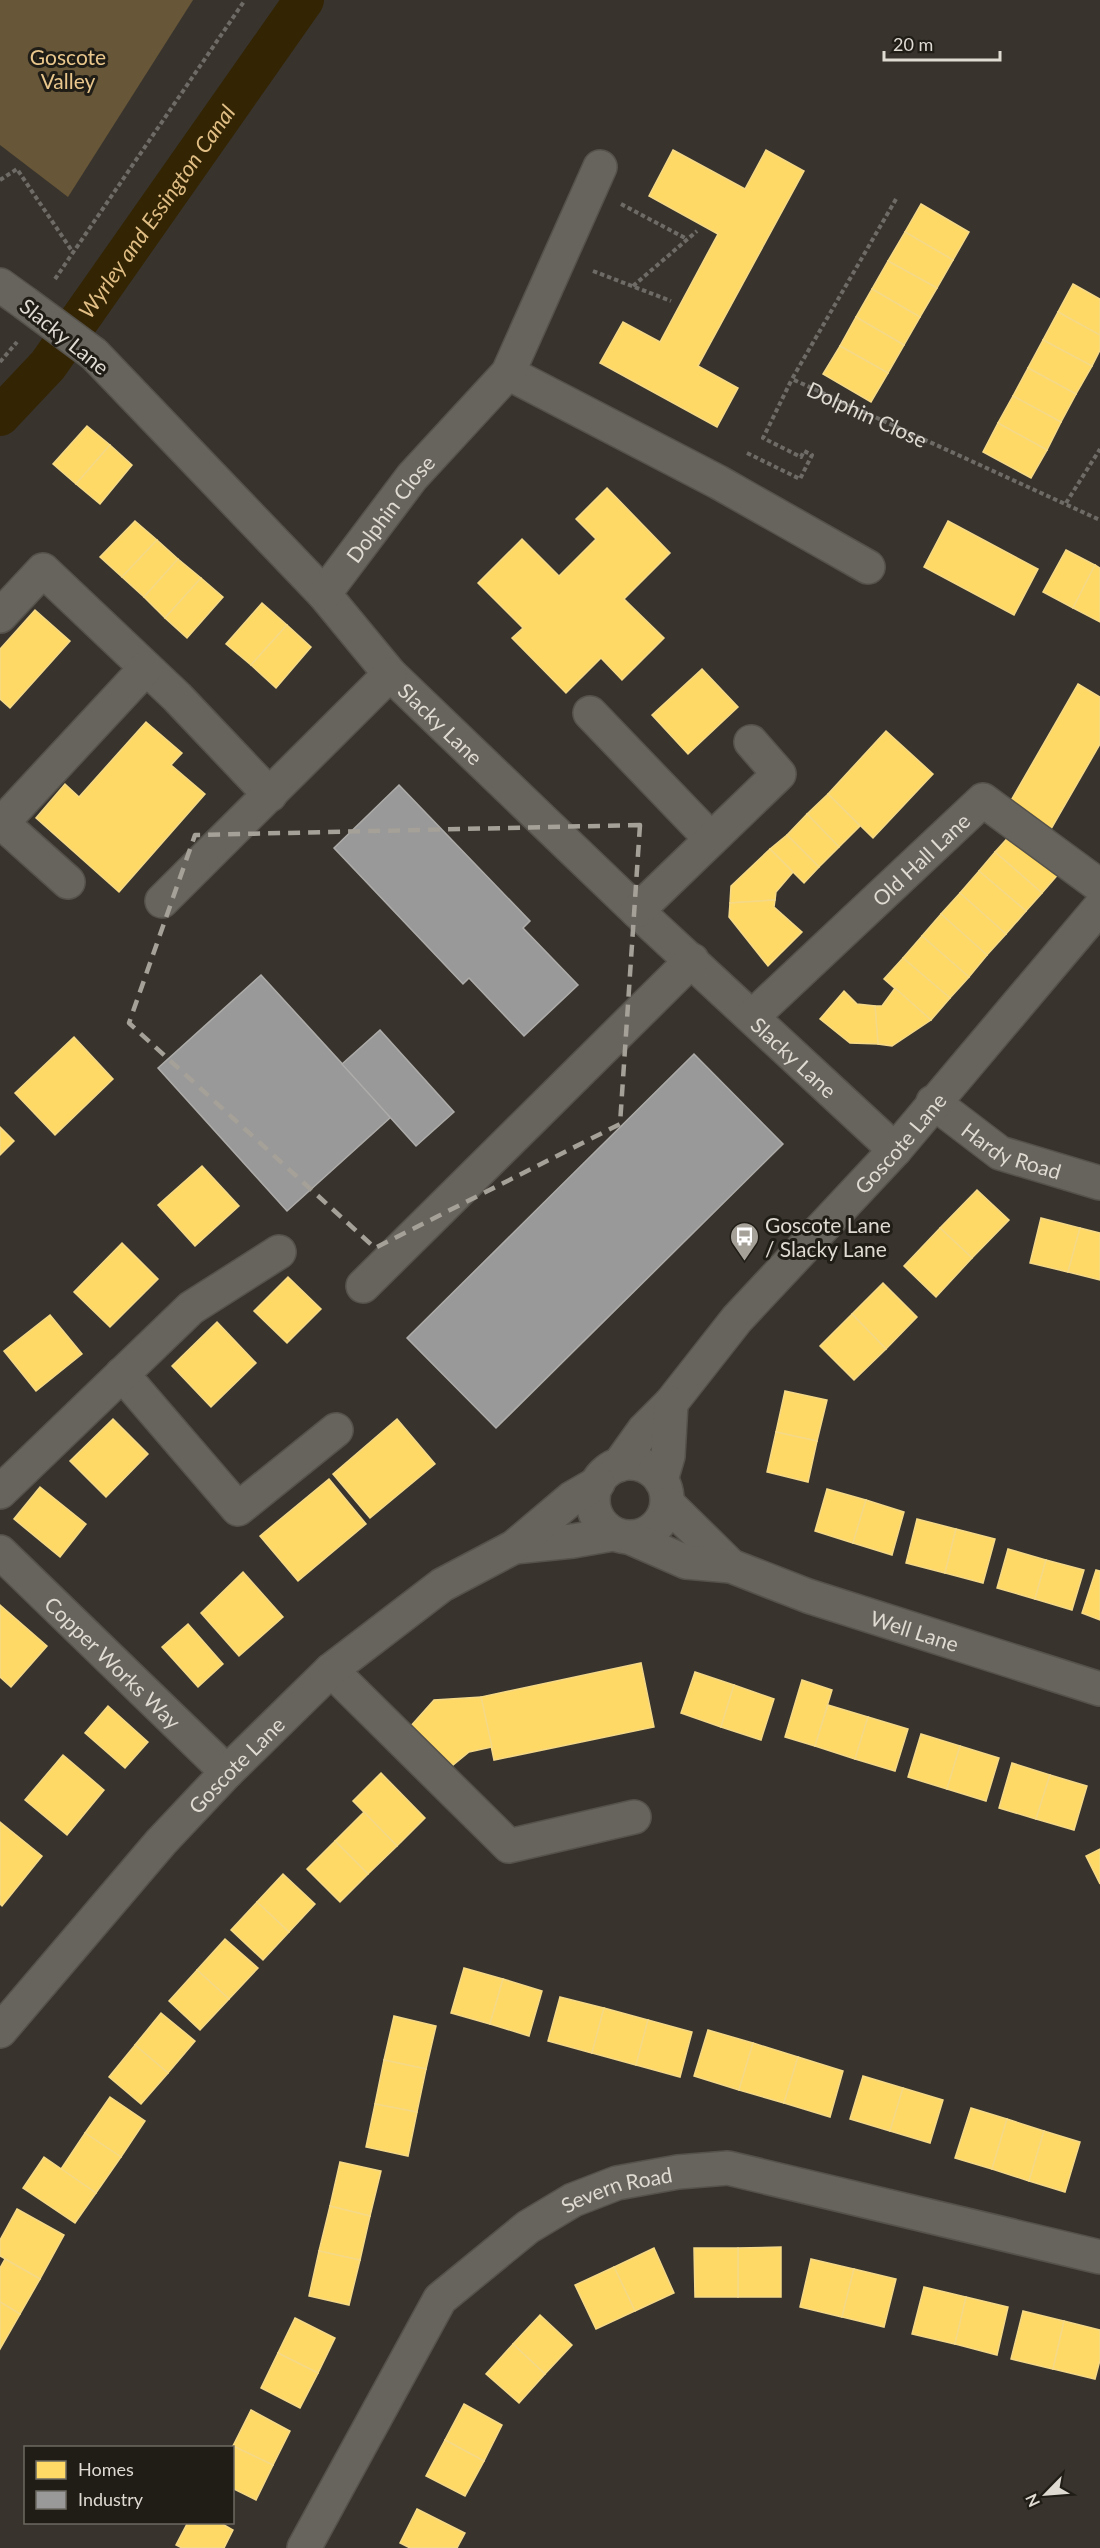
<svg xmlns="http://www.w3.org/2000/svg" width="1100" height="2548" viewBox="0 0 1100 2548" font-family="Lato,sans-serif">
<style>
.green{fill:#675638}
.homes{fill:#ffd966;stroke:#f5d986;stroke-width:1.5}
.industry{fill:#999;stroke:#aeacaa;stroke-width:1.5}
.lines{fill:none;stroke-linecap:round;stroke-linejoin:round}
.canal{stroke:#332404;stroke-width:40}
.minor-casing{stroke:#55514b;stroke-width:36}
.path{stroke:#6e6a66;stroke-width:4;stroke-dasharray:4.5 3;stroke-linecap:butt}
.minor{stroke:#67645d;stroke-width:33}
.minor-bridge-casing{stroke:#55514b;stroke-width:36;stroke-linecap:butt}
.minor-bridge{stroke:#67645d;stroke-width:33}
.marked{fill:none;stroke:#a5a098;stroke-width:4.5;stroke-dasharray:12 8;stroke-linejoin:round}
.labels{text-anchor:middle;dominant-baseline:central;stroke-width:6;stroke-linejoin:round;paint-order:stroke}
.park-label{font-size:21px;fill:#eac78c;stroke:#201d17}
.street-label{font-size:21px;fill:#dfdad2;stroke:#201d17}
.poi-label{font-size:21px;fill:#dfdad2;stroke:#201d17;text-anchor:start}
.water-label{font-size:22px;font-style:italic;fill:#e1be84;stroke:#201d17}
</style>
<rect width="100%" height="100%" fill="#38342d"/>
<polygon class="green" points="0,0 193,0 68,197 0,145"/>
<g class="homes">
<polygon points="673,150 745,189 766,150 804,171 698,366 738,388 717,427 600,363 623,322 660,342 718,234 649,196"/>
<polygon points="921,204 969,232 953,260 905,232"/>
<polygon points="905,232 953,260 937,288 888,261"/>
<polygon points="888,261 937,288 920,317 872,289"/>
<polygon points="1073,284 1100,299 1100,335 1058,312"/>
<polygon points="872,289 920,317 904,345 856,317"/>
<polygon points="1058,312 1100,335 1100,350 1092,366 1043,340"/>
<polygon points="856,317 904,345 888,373 840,346"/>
<polygon points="1043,340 1092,366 1076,394 1028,368"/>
<polygon points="840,346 888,373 871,402 823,374"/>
<polygon points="1028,368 1076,394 1061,422 1013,396"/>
<polygon points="1013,396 1061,422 1047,450 998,423"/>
<polygon points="998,423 1047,450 1031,478 983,452"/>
<polygon points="87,426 110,445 76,484 53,464"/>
<polygon points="110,445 132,465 100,504 76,484"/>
<polygon points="607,488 670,553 624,599 664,638 622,680 601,658 566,693 512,638 523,628 478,583 522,539 559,576 596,539 576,519"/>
<polygon points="135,521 157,540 122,577 100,557"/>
<polygon points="948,521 1038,569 1014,615 924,567"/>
<polygon points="157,540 178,559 144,597 122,577"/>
<polygon points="1066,550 1095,565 1073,608 1043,592"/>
<polygon points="178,559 201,578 165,618 144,597"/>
<polygon points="1095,565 1100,568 1100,622 1073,608"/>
<polygon points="201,578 223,597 187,638 165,618"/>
<polygon points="262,603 287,625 251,665 226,644"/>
<polygon points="35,610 70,641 10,708 0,699 0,649"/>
<polygon points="287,625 311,647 276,688 251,665"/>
<polygon points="702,669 738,707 688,754 652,715"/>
<polygon points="1078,684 1100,697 1100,744 1051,829 1009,804"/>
<polygon points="146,722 182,753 171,765 205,794 119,892 36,818 65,784 79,797"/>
<polygon points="886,731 933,774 873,838 828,794"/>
<polygon points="828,794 860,826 839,847 807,814"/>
<polygon points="807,814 839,847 819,867 787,835"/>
<polygon points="1013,832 1060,872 1042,893 995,852"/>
<polygon points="787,835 819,867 804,883 770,849"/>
<polygon points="770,849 793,872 776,892 775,900 730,903 731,886"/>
<polygon points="995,852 1042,893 1026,911 979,871"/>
<polygon points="979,871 1026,911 1006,934 960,893"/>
<polygon points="960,893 1006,934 987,955 941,914"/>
<polygon points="775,900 774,907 802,932 768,966 729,917 730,903"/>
<polygon points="941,914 987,955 969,977 922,936"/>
<polygon points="922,936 969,977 950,998 903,958"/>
<polygon points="903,958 950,998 931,1020 884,979"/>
<polygon points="895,988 931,1020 892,1046 878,1044 875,1006 882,1006"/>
<polygon points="844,991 857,1004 875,1006 878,1044 850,1043 820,1019"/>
<polygon points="74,1037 113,1079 55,1135 15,1093"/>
<polygon points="0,1127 14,1141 0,1155"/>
<polygon points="202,1166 239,1206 195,1246 158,1205"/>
<polygon points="977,1190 1009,1220 972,1258 940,1228"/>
<polygon points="1041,1218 1080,1228 1068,1272 1030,1263"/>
<polygon points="940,1228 972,1258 936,1297 904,1266"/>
<polygon points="1080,1228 1100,1233 1100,1280 1068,1272"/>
<polygon points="122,1243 158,1279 110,1327 74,1292"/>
<polygon points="288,1277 321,1309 287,1343 254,1311"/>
<polygon points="883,1283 917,1317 886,1349 852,1314"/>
<polygon points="852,1314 886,1349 854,1380 820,1346"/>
<polygon points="50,1315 82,1354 36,1391 4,1351"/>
<polygon points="217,1322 256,1363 211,1407 172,1366"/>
<polygon points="785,1391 827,1400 817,1441 776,1432"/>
<polygon points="113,1419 148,1454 106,1497 70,1461"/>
<polygon points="397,1419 435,1464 370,1518 333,1474"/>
<polygon points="776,1432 817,1441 808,1482 767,1472"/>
<polygon points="329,1479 366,1524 298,1581 260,1536"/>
<polygon points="40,1487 86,1524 60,1557 14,1519"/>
<polygon points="827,1489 866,1500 853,1543 815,1531"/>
<polygon points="866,1500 904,1512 892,1555 853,1543"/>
<polygon points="917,1519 956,1529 945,1573 906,1563"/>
<polygon points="956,1529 995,1539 983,1583 945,1573"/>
<polygon points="1008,1549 1046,1560 1035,1599 997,1588"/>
<polygon points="1046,1560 1084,1570 1072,1610 1035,1599"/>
<polygon points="1096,1570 1100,1571 1100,1620 1082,1613"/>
<polygon points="243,1572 283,1617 239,1656 201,1613"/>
<polygon points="0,1605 47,1646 11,1687 0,1677"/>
<polygon points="188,1624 223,1664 198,1687 162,1647"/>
<polygon points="641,1663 654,1727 494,1760 481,1697"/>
<polygon points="695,1672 734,1685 721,1727 681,1713"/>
<polygon points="802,1680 832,1690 815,1746 785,1737"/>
<polygon points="734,1685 774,1699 761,1740 721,1727"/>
<polygon points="481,1697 492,1747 469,1752 447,1770 409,1728 434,1700"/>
<polygon points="828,1705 868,1717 855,1759 815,1746"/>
<polygon points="108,1706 148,1742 125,1768 85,1733"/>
<polygon points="868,1717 908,1729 895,1771 855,1759"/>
<polygon points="921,1734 960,1746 947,1789 908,1777"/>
<polygon points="960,1746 999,1758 986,1801 947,1789"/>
<polygon points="63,1755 104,1790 67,1835 25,1800"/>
<polygon points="1012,1763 1050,1775 1036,1819 999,1808"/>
<polygon points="381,1773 425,1818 397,1846 353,1801"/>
<polygon points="1050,1775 1087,1786 1074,1830 1036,1819"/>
<polygon points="364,1812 397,1846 368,1874 335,1841"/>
<polygon points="0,1822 42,1856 2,1906 0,1904"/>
<polygon points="335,1841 368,1874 340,1902 307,1869"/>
<polygon points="1100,1849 1100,1884 1086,1856"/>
<polygon points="283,1874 315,1904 289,1932 257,1902"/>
<polygon points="257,1902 289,1932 263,1960 231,1930"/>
<polygon points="225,1939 258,1968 229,1999 197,1970"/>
<polygon points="464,1968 503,1979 490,2024 451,2013"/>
<polygon points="197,1970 229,1999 200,2030 169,2001"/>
<polygon points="503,1979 542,1991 529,2036 490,2024"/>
<polygon points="560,1997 604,2008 592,2053 548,2041"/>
<polygon points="604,2008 648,2020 636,2065 592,2053"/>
<polygon points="161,2013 195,2041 168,2073 135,2045"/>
<polygon points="394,2016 436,2026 426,2069 384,2060"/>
<polygon points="648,2020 692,2032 680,2077 636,2065"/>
<polygon points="708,2030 753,2043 739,2090 694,2076"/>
<polygon points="753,2043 798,2057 784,2103 739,2090"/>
<polygon points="135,2045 168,2073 141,2104 109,2077"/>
<polygon points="798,2057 843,2071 830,2117 784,2103"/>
<polygon points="384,2060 426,2069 417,2112 375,2104"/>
<polygon points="863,2076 903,2088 890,2131 850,2119"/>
<polygon points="903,2088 943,2100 930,2143 890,2131"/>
<polygon points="110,2097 145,2121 121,2157 85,2133"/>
<polygon points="375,2104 417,2112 408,2156 366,2147"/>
<polygon points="971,2108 1007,2119 992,2169 955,2158"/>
<polygon points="1007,2119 1044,2131 1029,2181 992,2169"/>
<polygon points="1044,2131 1080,2142 1065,2192 1029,2181"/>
<polygon points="85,2133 121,2157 96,2193 61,2169"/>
<polygon points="44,2157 96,2193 75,2223 23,2188"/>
<polygon points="340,2162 381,2171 370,2216 330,2206"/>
<polygon points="330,2206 370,2216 360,2260 319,2251"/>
<polygon points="17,2209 64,2235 40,2279 0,2256 0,2240"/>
<polygon points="781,2247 781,2297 738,2297 738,2248"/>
<polygon points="654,2248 674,2293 635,2311 614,2267"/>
<polygon points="694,2248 738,2248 738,2297 695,2297"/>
<polygon points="319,2251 360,2260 349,2305 309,2296"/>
<polygon points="5,2259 40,2279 20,2314 0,2302 0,2268"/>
<polygon points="811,2259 854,2269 842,2317 800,2307"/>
<polygon points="614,2267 635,2311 596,2329 575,2285"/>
<polygon points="854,2269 896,2279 884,2327 842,2317"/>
<polygon points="924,2287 966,2297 955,2344 912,2334"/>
<polygon points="966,2297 1008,2307 997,2355 955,2344"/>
<polygon points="0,2302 20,2314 0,2349"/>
<polygon points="1023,2311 1064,2321 1053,2369 1011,2359"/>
<polygon points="540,2315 572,2345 545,2374 513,2344"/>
<polygon points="295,2318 335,2338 318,2373 278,2353"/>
<polygon points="1064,2321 1100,2330 1100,2360 1095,2379 1053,2369"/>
<polygon points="513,2344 545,2374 519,2403 486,2374"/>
<polygon points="278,2353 318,2373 300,2408 261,2388"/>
<polygon points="464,2404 502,2425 484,2461 445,2440"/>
<polygon points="251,2410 290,2431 273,2465 233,2446"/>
<polygon points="445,2440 484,2461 465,2496 426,2476"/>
<polygon points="233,2446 273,2465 256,2500 232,2488"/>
<polygon points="417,2509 465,2533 457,2548 410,2548 400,2543"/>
<polygon points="188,2522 219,2522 233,2530 224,2548 182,2548 176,2545"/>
</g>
<g class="industry">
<polygon points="399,785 530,921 523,928 578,985 524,1036 469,978 463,984 334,848"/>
<polygon points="261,975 391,1117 287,1211 158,1068"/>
<polygon points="380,1030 454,1112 416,1146 342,1064"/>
<polygon points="694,1054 783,1144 496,1428 407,1338"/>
</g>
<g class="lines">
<path class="canal" id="s1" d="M 0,416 L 48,365 L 304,0"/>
<defs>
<g id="minor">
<polyline points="0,285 25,303"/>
<path id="s3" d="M 94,354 L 324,594 L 390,674 L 637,911 L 895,1150"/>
<polyline points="508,373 718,482 868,567"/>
<path id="s4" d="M 324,594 L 412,477 L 508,373 L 600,167"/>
<polyline points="0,616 43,570 177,697 270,795"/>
<polyline points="590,713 711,839"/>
<polyline points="68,882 2,823 146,668"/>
<polyline points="162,901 390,674"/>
<polyline points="637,911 779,774 751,742"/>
<path id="s5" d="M 752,1017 L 983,800 L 1100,886"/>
<path id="s6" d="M 933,1102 L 1000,1153 L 1100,1183"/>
<polyline points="363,1286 692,960"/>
<polyline points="122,1374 238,1509 336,1430"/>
<circle cx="630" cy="1500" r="37"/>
<path id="s7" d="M 619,1465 L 644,1430 L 671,1403 L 737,1319 L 895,1150 L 1100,907"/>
<polyline points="661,1480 668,1456 671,1403"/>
<polyline points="0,1492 191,1308 279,1252"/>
<polyline points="668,1504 731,1566"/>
<path id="s8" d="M 631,1538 L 686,1562 L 731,1566 L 808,1596 L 1100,1689"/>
<polyline points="514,1547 573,1541 613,1534"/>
<path id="s9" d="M 0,1552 L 227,1772"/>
<polyline points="331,1670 509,1846 634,1817"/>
<path id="s10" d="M 0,2031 L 161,1842 L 227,1772 L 331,1670 L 442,1585 L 514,1547 L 572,1498 L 598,1483"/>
<path id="s11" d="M 304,2548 L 440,2299 L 528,2227 L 573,2200 L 617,2183 L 678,2172 L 728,2168 L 1100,2257"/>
</g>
</defs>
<use href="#minor" class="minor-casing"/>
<g class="path">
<polyline points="0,180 17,169 72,251"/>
<path id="s2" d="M 896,199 L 792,379 L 1100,520"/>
<polyline points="621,204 687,239"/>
<polyline points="593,271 671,301"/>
<polyline points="55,279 245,0"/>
<polyline points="633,286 697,231"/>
<polyline points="0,362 17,342"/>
<polyline points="747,453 800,479 812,455 804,451 801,457 763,438 792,379"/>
<polyline points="1066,503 1100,449"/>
</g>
<use href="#minor" class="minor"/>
<defs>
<polyline id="minor-bridge" points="25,303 94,354"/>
</defs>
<use href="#minor-bridge" class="minor-bridge-casing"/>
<use href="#minor-bridge" class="minor-bridge"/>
</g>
<path class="marked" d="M 640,825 L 620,1124 L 375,1248 L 129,1023 L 195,835 Z"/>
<defs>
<symbol id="bus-pin" viewBox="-11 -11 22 30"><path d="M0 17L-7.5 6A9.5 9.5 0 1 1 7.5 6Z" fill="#a5a098" stroke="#201d17"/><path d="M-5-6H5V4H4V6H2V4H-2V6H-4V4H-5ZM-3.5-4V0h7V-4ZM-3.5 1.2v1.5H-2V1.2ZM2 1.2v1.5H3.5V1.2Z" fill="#fff"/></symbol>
</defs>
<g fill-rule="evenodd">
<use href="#bus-pin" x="728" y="1220" width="33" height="45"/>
</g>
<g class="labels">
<g class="park-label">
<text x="68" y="56">Goscote<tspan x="68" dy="24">Valley</tspan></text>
</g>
<g class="street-label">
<text transform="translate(65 336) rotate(39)">Slacky Lane</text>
<text stroke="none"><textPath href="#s2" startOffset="291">Dolphin Close</textPath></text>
<text stroke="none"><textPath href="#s4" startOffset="108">Dolphin Close</textPath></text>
<text stroke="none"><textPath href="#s3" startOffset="507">Slacky Lane</textPath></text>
<text stroke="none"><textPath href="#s5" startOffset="231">Old Hall Lane</textPath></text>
<text stroke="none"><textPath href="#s3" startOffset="993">Slacky Lane</textPath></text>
<text stroke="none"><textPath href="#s7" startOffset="428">Goscote Lane</textPath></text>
<text stroke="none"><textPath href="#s6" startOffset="94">Hardy Road</textPath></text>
<text stroke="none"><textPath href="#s8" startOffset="300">Well Lane</textPath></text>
<text stroke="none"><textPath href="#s9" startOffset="158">Copper Works Way</textPath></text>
<text stroke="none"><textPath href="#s10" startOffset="356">Goscote Lane</textPath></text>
<text stroke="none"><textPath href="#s11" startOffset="495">Severn Road</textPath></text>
</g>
<g class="poi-label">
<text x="765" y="1224">Goscote Lane<tspan x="765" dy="24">/ Slacky Lane</tspan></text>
</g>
<g class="water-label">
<text stroke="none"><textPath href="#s1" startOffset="258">Wyrley and Essington Canal</textPath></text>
</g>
</g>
<rect x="24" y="2446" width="210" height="78" fill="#201d17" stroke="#6c6962" stroke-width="1.5"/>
<rect x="36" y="2461" width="30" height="18" fill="#ffd966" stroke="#6c6962" stroke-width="1.5"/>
<text x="78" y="2476" font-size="18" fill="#dfdad2">Homes</text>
<rect x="36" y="2491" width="30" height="18" fill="#999999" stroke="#6c6962" stroke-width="1.5"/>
<text x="78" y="2506" font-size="18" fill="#dfdad2">Industry</text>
<g transform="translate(1046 2494) rotate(245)" stroke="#201d17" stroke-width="4.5" paint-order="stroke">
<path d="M0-4.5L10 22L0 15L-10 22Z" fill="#dfdad2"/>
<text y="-9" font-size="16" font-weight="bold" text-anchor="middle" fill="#dfdad2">N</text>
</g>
<path d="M884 51v9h116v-9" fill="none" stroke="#dfdad2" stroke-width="3"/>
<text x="893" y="51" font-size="18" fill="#dfdad2" stroke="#201d17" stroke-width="4.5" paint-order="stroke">20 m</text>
</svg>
